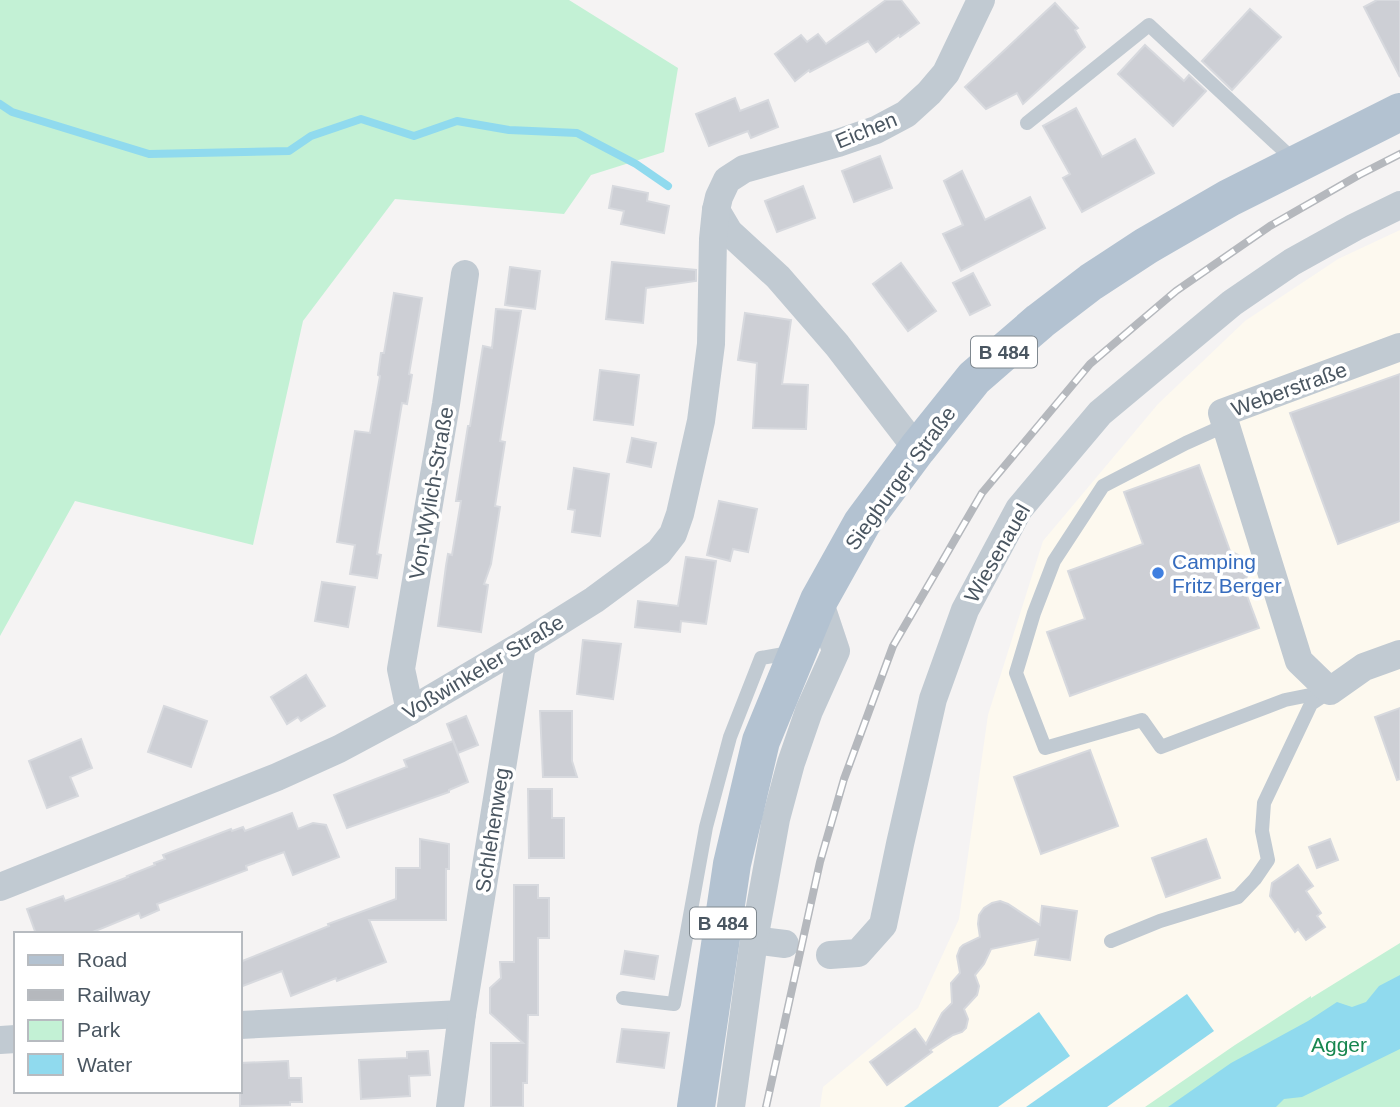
<svg xmlns="http://www.w3.org/2000/svg" width="1400" height="1107" viewBox="0 0 1400 1107" font-family="Helvetica,sans-serif">
<style>
.commercial{fill:#fdf9ef}
.green{fill:#c3f1d5}
.water{fill:#90daee}
.lines{fill:none;stroke-linecap:round;stroke-linejoin:round}
.stream{stroke:#90daee;stroke-width:8}
.building{fill:#cdcfd5;stroke:#d7d9de;stroke-width:2}
.lane{stroke:#c1cad2;stroke-width:14}
.street{stroke:#c1cad2;stroke-width:28}
.primary{stroke:#b3c2d1;stroke-width:38}
.rail-casing{stroke:#b5b8bd;stroke-width:8}
.rail{stroke:#fff;stroke-width:5;stroke-dasharray:16;stroke-linecap:butt}
.shop-dot{fill:#3f7fe0;stroke:#fff;stroke-width:2.5}
.labels{text-anchor:middle;dominant-baseline:central;stroke-width:7;stroke-linejoin:round;paint-order:stroke}
.shield{fill:#fff;stroke:#808990;stroke-width:2}
.shield-label{font-size:19px;font-weight:bold;fill:#4a5661}
.street-label{font-size:21px;fill:#4a5661;stroke:#fff}
.shop-label{font-size:21px;fill:#366cbe;stroke:#fff;text-anchor:start}
.park-label{font-size:21px;fill:#17864f;stroke:#fff}
</style>
<rect width="100%" height="100%" fill="#f5f3f3"/>
<polygon class="commercial" points="1400,230 1400,975 1235,1045 1146,1107 820,1107 823,1087 918,1008 959,919 988,715 1043,541 1158,404 1245,321 1338,259"/>
<g class="green">
<polygon points="0,0 569,0 678,68 664,152 591,175 564,214 395,199 303,321 253,545 75,501 0,636"/>
<polygon points="1400,943 1400,1107 1145,1107 1235,1045 1311,996 1311,998"/>
</g>
<g class="water">
<polygon points="1400,975 1400,1049 1302,1097 1284,1099 1276,1107 1168,1107 1231,1063 1308,1021 1337,1002 1352,1007 1366,1002 1379,986"/>
<polygon points="1187,994 1214,1031 1107,1107 1026,1107"/>
<polygon points="1039,1012 1070,1056 998,1107 904,1107"/>
</g>
<g class="lines">
<polyline class="stream" points="0,104 12,112 149,154 289,151 311,136 361,119 414,136 457,121 509,130 577,133 636,164 668,186"/>
</g>
<g class="building">
<polygon points="886,0 901,0 919,23 900,37 899,35 876,52 868,41 810,72 809,70 795,81 775,54 801,35 807,42 818,34 826,44"/>
<polygon points="1377,0 1400,0 1400,77 1364,7"/>
<polygon points="1055,3 1078,28 1075,30 1085,47 1023,104 1017,93 986,109 965,87"/>
<polygon points="1250,9 1281,37 1232,90 1202,61"/>
<polygon points="1145,45 1184,81 1189,75 1206,91 1173,126 1118,74"/>
<polygon points="735,98 740,111 768,100 778,127 751,138 748,131 709,146 696,114"/>
<polygon points="1076,108 1102,157 1135,139 1154,173 1082,212 1063,178 1070,174 1043,126"/>
<polygon points="880,156 892,188 854,202 842,171"/>
<polygon points="962,171 985,220 1030,197 1045,228 961,271 943,234 963,225 944,181"/>
<polygon points="613,186 648,193 647,201 669,206 664,233 621,224 624,211 609,208"/>
<polygon points="803,186 815,218 777,232 765,201"/>
<polygon points="612,262 696,270 696,281 646,288 643,323 606,319"/>
<polygon points="901,263 936,311 908,331 873,284"/>
<polygon points="510,267 540,271 535,309 505,305"/>
<polygon points="973,273 990,305 970,315 953,283"/>
<polygon points="394,293 422,298 409,374 412,375 407,404 402,403 377,554 381,555 377,578 350,574 355,545 337,542 355,431 370,433 380,376 378,375 381,353 384,353"/>
<polygon points="496,309 521,311 500,441 505,442 495,506 500,507 491,564 484,584 488,585 481,632 438,626 446,566 448,554 452,555 461,501 456,501 468,426 470,426 483,346 492,348"/>
<polygon points="745,313 791,320 782,384 808,385 806,429 753,428 757,363 738,360"/>
<polygon points="600,370 639,375 633,425 594,420"/>
<polygon points="1400,374 1400,521 1338,544 1290,413"/>
<polygon points="632,438 656,443 651,467 627,462"/>
<polygon points="1199,465 1230,551 1246,559 1250,570 1243,585 1259,628 1070,696 1047,632 1085,619 1068,571 1143,544 1124,492"/>
<polygon points="574,468 609,474 600,536 572,532 575,510 568,509"/>
<polygon points="719,501 757,509 748,552 733,549 730,561 707,555"/>
<polygon points="686,557 716,561 706,624 681,621 680,632 635,627 638,601 678,606"/>
<polygon points="322,582 355,587 348,627 315,621"/>
<polygon points="583,640 621,644 613,699 577,694"/>
<polygon points="306,675 325,706 301,721 298,717 287,724 271,697"/>
<polygon points="164,706 207,721 191,767 148,752"/>
<polygon points="1400,708 1400,779 1397,780 1375,717"/>
<polygon points="540,711 572,711 572,761 577,777 543,777"/>
<polygon points="466,716 478,745 458,753 447,724"/>
<polygon points="81,739 92,768 70,777 78,796 47,808 29,761"/>
<polygon points="453,741 468,782 449,790 449,792 347,828 334,795 407,767 404,760"/>
<polygon points="1090,750 1118,826 1041,854 1014,777"/>
<polygon points="528,789 552,789 552,818 564,818 564,858 529,858"/>
<polygon points="292,813 298,829 313,823 326,825 339,857 293,875 284,852 246,866 247,870 157,904 159,910 141,918 139,913 88,934 36,934 27,909 63,896 65,901 128,877 127,876 155,865 154,863 165,859 163,855 231,829 232,831 243,827 245,831"/>
<polygon points="420,839 449,844 449,869 446,869 446,920 369,920 386,962 337,981 336,978 291,996 282,971 240,987 240,962 329,926 328,924 396,899 396,868 420,868"/>
<polygon points="1206,839 1220,878 1166,897 1152,858"/>
<polygon points="1330,839 1338,860 1317,868 1309,847"/>
<polygon points="1298,865 1313,886 1306,891 1321,913 1317,916 1325,927 1306,940 1298,929 1295,932 1270,896 1272,883"/>
<polygon points="514,885 538,885 538,898 549,898 549,938 538,938 538,1015 528,1015 527,1083 523,1083 523,1107 491,1107 491,1043 523,1043 490,1013 490,988 501,978 500,962 514,962"/>
<polygon points="1000,901 1008,904 1040,925 1042,906 1077,911 1070,960 1035,955 1038,939 991,949 984,964 975,975 979,986 978,991 977,995 964,1009 968,1019 966,1028 962,1032 953,1035 930,1050 932,1052 887,1085 870,1062 915,1029 926,1044 942,1013 952,1003 951,983 960,973 957,956 960,948 963,945 980,937 978,924 979,915 984,908 992,903"/>
<polygon points="625,951 658,956 654,979 621,974"/>
<polygon points="622,1029 669,1033 664,1068 617,1062"/>
<polygon points="428,1051 430,1075 409,1076 410,1096 361,1099 359,1060 407,1058 407,1052"/>
<polygon points="288,1061 289,1078 301,1078 302,1102 290,1102 290,1105 240,1106 240,1063"/>
</g>
<g class="lines">
<g class="lane">
<polyline points="1027,123 1149,25 1295,161"/>
<polyline points="1226,425 1186,443 1103,486 1054,561 1034,613 1016,673 1045,748 1142,720 1161,747 1285,700 1330,691"/>
<polyline points="1111,941 1160,921 1238,897 1255,879 1268,860 1262,831 1264,803 1311,704 1326,694"/>
<polyline points="623,998 674,1004 706,827 730,737 761,658 795,652"/>
</g>
<g class="street">
<polyline points="716,210 729,232 778,277 837,345 917,449"/>
<polyline points="1400,347 1222,413 1299,661 1330,691 1364,667 1400,654"/>
<polyline points="410,711 401,669 446,404 465,274"/>
<polyline points="0,887 277,777 339,749 410,711 522,645 594,600 659,552 673,534 680,514 701,421 711,344 713,239 716,210 719,197 727,180 744,169 838,143 876,130 906,114 929,93 946,73 981,0"/>
<polyline points="754,940 785,944"/>
<polyline points="830,955 858,953 883,925 900,844 933,699 965,610 1019,509 1100,413 1232,303 1292,262 1355,227 1400,205"/>
<polyline points="240,1025 462,1014"/>
<polyline points="0,1040 16,1039"/>
<polyline points="450,1107 462,1014 522,645"/>
<polyline points="731,1107 754,940 776,819 791,763 809,711 836,651 819,600"/>
</g>
<polyline class="primary" points="696,1107 732,864 761,741 819,600 862,523 917,449 974,378 1040,321 1091,282 1146,246 1229,198 1400,112"/>
<defs>
<polyline id="rail" points="766,1107 820,862 844,779 893,646 982,493 1090,364 1176,291 1270,226 1359,175 1400,154"/>
</defs>
<use href="#rail" class="rail-casing"/>
<use href="#rail" class="rail"/>
</g>
<circle class="shop-dot" cx="1158" cy="573" r="7"/>
<g class="labels">
<g class="shield">
<rect x="971" y="336.5" width="66" height="31" rx="5"/>
<rect x="690" y="907.5" width="66" height="31" rx="5"/>
</g>
<g class="shield-label">
<text x="1004" y="352">B 484</text>
<text x="723" y="923">B 484</text>
</g>
<g class="street-label">
<text transform="translate(866 130) rotate(-22)">Eichen</text>
<text transform="translate(1289 389) rotate(-20)">Weberstraße</text>
<text transform="translate(900 478) rotate(-54)">Siegburger Straße</text>
<text transform="translate(431 493) rotate(-80)">Von-Wylich-Straße</text>
<text transform="translate(997 553) rotate(-60)">Wiesenauel</text>
<text transform="translate(483 667) rotate(-31)">Voßwinkeler Straße</text>
<text transform="translate(492 830) rotate(-81)">Schlehenweg</text>
</g>
<g class="shop-label">
<text x="1172" y="561">Camping<tspan x="1172" dy="24">Fritz Berger</tspan></text>
</g>
<g class="park-label">
<text x="1339" y="1044">Agger</text>
</g>
</g>
<rect x="14" y="932" width="228" height="161" fill="#ffffff" stroke="#b7bbc0" stroke-width="2"/>
<rect x="28" y="955" width="35" height="10" fill="#b3c2d1" stroke="#b7bbc0" stroke-width="2"/>
<text x="77" y="967" font-size="21" fill="#4a5661">Road</text>
<rect x="28" y="990" width="35" height="10" fill="#b5b8bd" stroke="#b7bbc0" stroke-width="2"/>
<text x="77" y="1002" font-size="21" fill="#4a5661">Railway</text>
<rect x="28" y="1020" width="35" height="21" fill="#c3f1d5" stroke="#b7bbc0" stroke-width="2"/>
<text x="77" y="1037" font-size="21" fill="#4a5661">Park</text>
<rect x="28" y="1054" width="35" height="21" fill="#90daee" stroke="#b7bbc0" stroke-width="2"/>
<text x="77" y="1072" font-size="21" fill="#4a5661">Water</text>
</svg>
